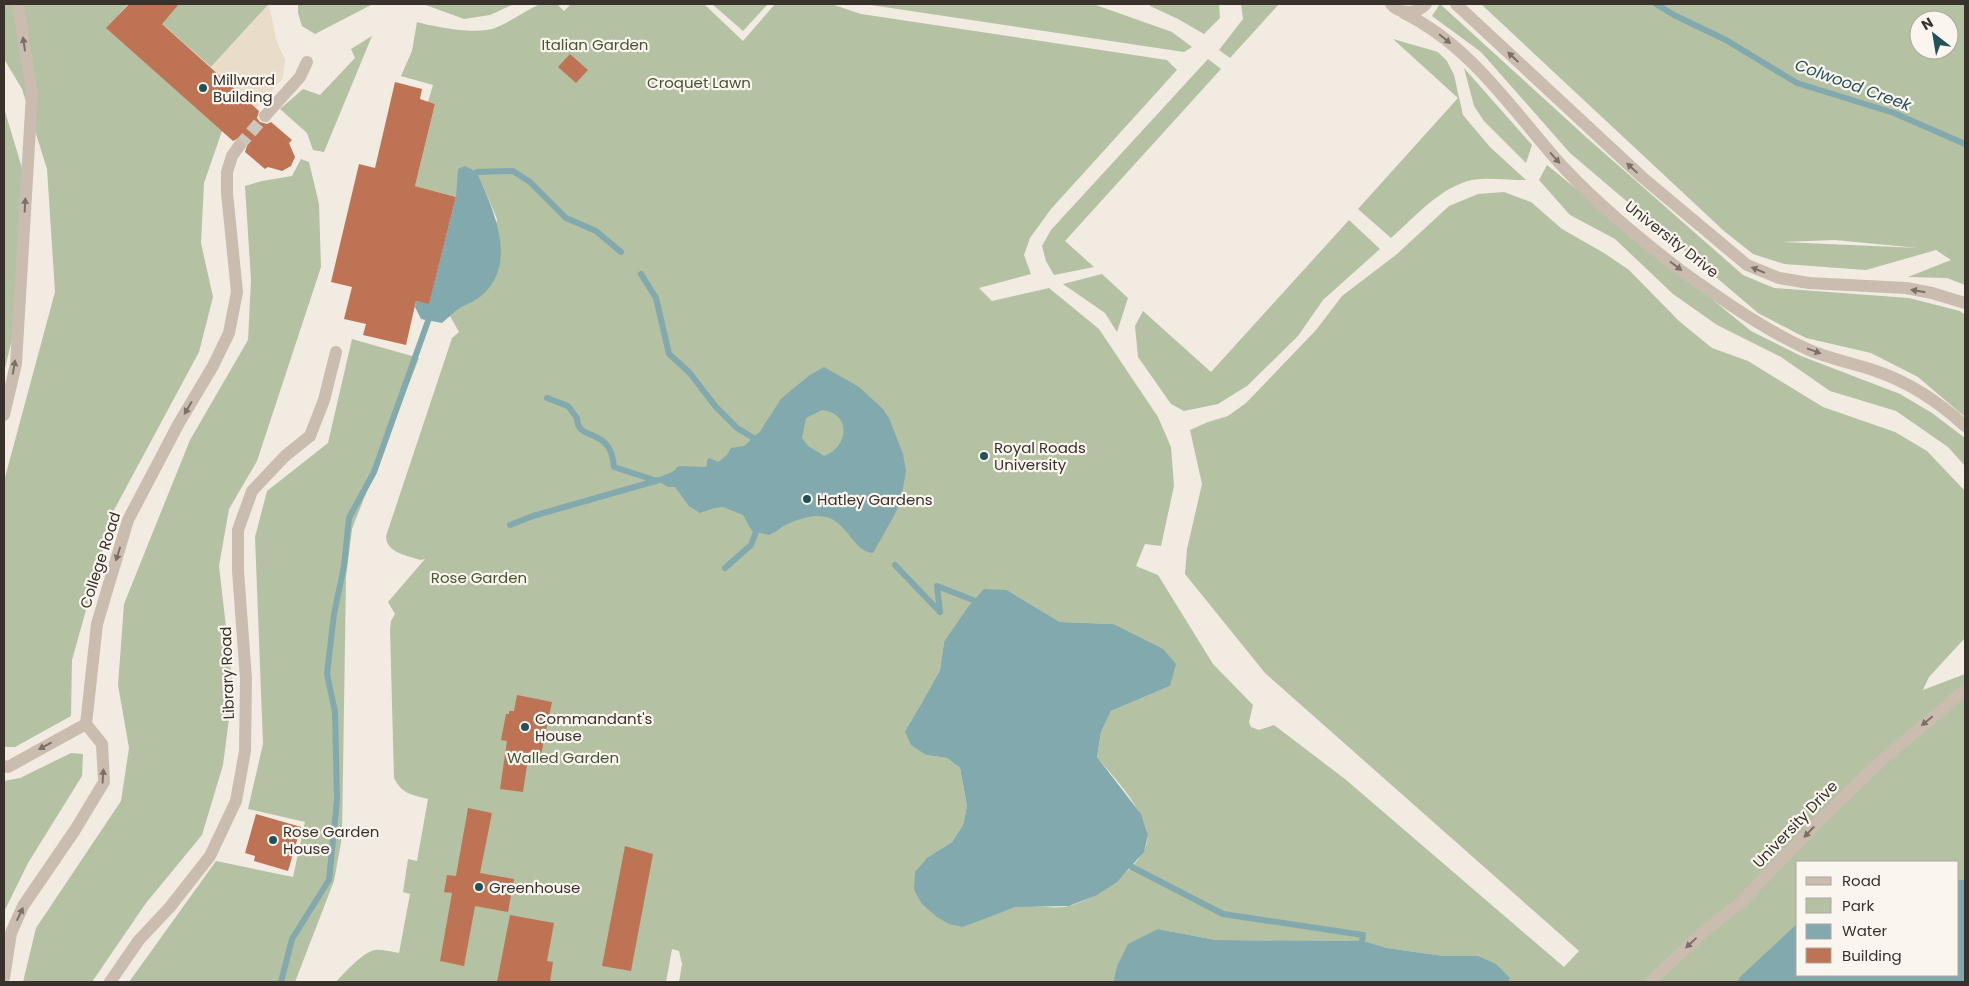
<svg xmlns="http://www.w3.org/2000/svg" width="1969" height="986" viewBox="0 0 1969 986" font-family="Poppins,sans-serif">
<style>
.green{fill:#b4c1a2;fill-rule:evenodd}
.plaza{fill:#e9ddca}
.water{fill:#82a9ad;fill-rule:evenodd}
.lines{fill:none;stroke-linecap:round;stroke-linejoin:round}
.stream{stroke:#82a9ad;stroke-width:6}
.building{fill:#be7454}
.minor-tunnel{stroke:#cdc6be;stroke-width:12;stroke-dasharray:12 6;stroke-linecap:butt}
.minor{stroke:#cabcae;stroke-width:12}
.oneway{fill:#7a7066}
.poi-dot{fill:#245158;stroke:#faf5ee;stroke-width:2}
.labels{text-anchor:middle;dominant-baseline:central;stroke-width:4.5;stroke-linejoin:round;paint-order:stroke}
.park-label{font-size:15px;fill:#465631;stroke:#faf5ee}
.poi-label{font-size:15px;fill:#39312c;stroke:#faf5ee;text-anchor:start}
.street-label{font-size:15px;fill:#39312c;stroke:#faf5ee}
.water-label{font-size:16px;font-style:italic;fill:#245158;stroke:#faf5ee}
</style>
<rect width="100%" height="100%" fill="#f2ebe2"/>
<g class="green">
<polygon points="4,4 128,4 107,28 222,131 204,183 201,243 213,297 199,352 114,510 72,660 71,716 15,747 4,747 4,481 55,292 47,169 22,89 4,59"/>
<polygon points="179,4 269,4 211,67 160,22"/>
<polygon points="298,4 373,4 315,34 302,26 298,13"/>
<polygon points="423,4 514,4 490,15 464,19"/>
<path d="M 540,4 L 557,4 L 564,11 L 571,4 L 704,4 L 743,41 L 775,4 L 831,4 L 861,14 L 1167,60 L 1177,70 L 1051,209 L 1030,238 L 1024,255 L 1031,274 L 979,288 L 992,301 L 1049,288 L 1099,329 L 1158,417 L 1171,447 L 1174,486 L 1161,546 L 1145,544 L 1136,566 L 1158,575 L 1213,664 L 1253,705 L 1249,722 L 1251,727 L 1259,730 L 1274,725 L 1345,779 L 1564,967 L 1579,951 L 1265,673 L 1185,574 L 1187,549 L 1202,484 L 1190,430 L 1208,422 L 1228,416 L 1246,403 L 1316,330 L 1342,296 L 1397,254 L 1449,206 L 1478,194 L 1504,192 L 1531,202 L 1562,229 L 1604,253 L 1629,270 L 1679,321 L 1712,348 L 1748,361 L 1823,407 L 1895,432 L 1927,451 L 1965,491 L 1965,638 L 1929,677 L 1923,690 L 1965,674 L 1965,982 L 1509,982 L 1510,978 L 1478,956 L 1444,956 L 1387,948 L 1358,941 L 1216,940 L 1158,929 L 1117,966 L 1113,982 L 679,982 L 682,964 L 679,951 L 672,949 L 666,982 L 336,982 C 344,973 363,952 375,950 C 383,949 391,952 399,953 L 410,894 L 403,892 L 408,859 L 417,861 L 428,799 C 412,795 402,794 394,778 L 390,629 L 391,621 L 395,614 L 388,602 L 425,559 L 420,560 C 407,555 386,553 386,536 L 452,338 L 459,332 L 450,316 L 458,309 L 480,297 L 497,219 L 477,172 L 456,197 L 415,186 L 435,104 L 428,102 L 433,85 L 401,76 L 412,51 L 417,22 C 435,27 477,35 495,28 C 510,22 525,11 540,4 ZM 1007,590 L 1060,622 L 1113,624 L 1170,686 L 1111,711 L 1101,732 L 1097,757 C 1115,779 1140,804 1147,832 C 1154,861 1093,901 1069,906 C 1052,910 1033,904 1016,907 C 1003,908 976,922 963,927 L 928,857 L 952,842 L 963,825 L 967,806 L 960,768 L 947,758 L 926,755 L 905,731 L 920,706 L 940,670 L 944,642 ZM 1798,862 L 1958,862 L 1958,975 L 1798,975 Z"/>
<polygon points="712,4 768,4 743,31"/>
<polygon points="864,4 1093,4 1172,32 1192,47 1184,52"/>
<polygon points="1150,4 1219,4 1220,18 1204,34 1178,19 1150,6"/>
<polygon points="1241,4 1279,4 1230,58 1219,50 1243,19"/>
<polygon points="1440,4 1586,137 1743,275 1774,288 1909,298 1960,311 1965,315 1965,417 1918,377 1871,353 1806,338 1758,313 1570,153 1481,52 1432,16"/>
<path d="M 1481,4 L 1965,4 L 1965,285 L 1947,278 L 1908,277 L 1951,260 L 1936,250 L 1866,270 L 1784,264 L 1753,254 L 1724,231 ZM 1919,20 L 1949,20 L 1949,50 L 1919,50 ZM 1835,240 L 1918,248 L 1919,248 L 1782,242 Z"/>
<polygon points="372,36 324,152 313,150 307,133 280,109 303,89 320,95 355,58 351,49"/>
<path d="M 1393,39 L 1438,52 L 1447,61 L 1454,75 L 1463,115 L 1490,147 L 1526,180 C 1508,180 1489,177 1472,180 C 1440,187 1415,217 1391,238 L 1358,209 L 1458,98 Z"/>
<polygon points="1208,59 1221,69 1065,241 1094,267 1054,275 1046,261 1042,246 1051,230"/>
<polygon points="1464,68 1532,145 1526,163 1484,121 1474,106"/>
<polygon points="4,108 22,168 21,303 4,372"/>
<polygon points="301,159 309,162 319,204 321,267 257,461 229,509 219,566 233,688 223,765 202,835 146,903 92,982 23,982 36,928 121,801 129,748 118,685 124,604 190,440 248,340 251,280 245,186 262,181 292,176"/>
<polygon points="1547,165 1751,331 1801,356 1900,394 1932,413 1965,438 1965,466 1948,447 1896,411 1830,391 1781,357 1717,325 1673,294 1615,239 1570,215 1539,180"/>
<polygon points="1349,220 1380,249 1323,300 1298,336 1247,386 1218,404 1184,411 1171,404 1138,357 1135,326 1143,311 1211,372"/>
<polygon points="1102,274 1128,298 1117,332 1105,313 1063,284"/>
<polygon points="352,339 419,358 352,529 346,577 342,837 334,881 295,982 129,982 216,861 293,877 305,822 248,809 263,744 255,537 267,491 328,443"/>
<polygon points="71,753 83,754 82,776 28,863 4,912 4,781 20,778"/>
</g>
<polygon class="plaza" points="269,4 276,39 285,60 283,78 256,108 211,67"/>
<g class="water">
<path d="M 465,166 L 477,172 C 493,210 520,264 480,297 C 475,301 467,304 460,308 C 454,312 448,318 442,323 L 421,319 L 415,307 L 416,301 L 429,303 L 456,197 L 458,169 Z"/>
<path d="M 824,367 L 859,387 L 883,409 L 889,418 L 903,454 L 906,471 L 901,499 L 895,514 L 873,553 C 850,551 847,514 816,516 C 804,517 792,521 782,527 C 778,530 774,533 769,535 L 752,531 L 743,515 L 723,507 L 714,508 L 700,513 L 689,506 L 675,487 L 668,487 L 658,481 L 660,477 L 672,472 L 679,466 L 704,467 L 707,466 L 707,460 L 709,458 L 718,462 L 727,455 L 731,448 L 744,446 L 749,442 L 752,437 L 759,433 L 781,399 L 789,392 L 810,375 ZM 822,410 C 852,413 849,447 824,456 L 808,446 L 802,438 L 806,418 Z"/>
<polygon points="984,589 1007,590 1060,622 1113,624 1163,649 1176,664 1170,686 1111,711 1101,732 1097,757 1141,814 1148,835 1144,852 1117,882 1097,895 1069,906 1015,907 963,927 949,924 937,917 922,904 914,890 915,872 928,857 952,842 963,825 967,806 960,768 947,758 926,755 911,745 905,731 920,706 940,670 944,642 968,607"/>
<polygon points="1958,880 1965,880 1965,982 1737,982 1741,976 1798,923 1798,975 1958,975"/>
<polygon points="1158,929 1216,940 1362,941 1387,948 1444,956 1478,956 1496,964 1510,978 1509,982 1113,982 1117,966 1128,944"/>
</g>
<g class="lines">
<g class="stream">
<polyline points="1656,4 1674,15 1726,40 1797,83 1894,113 1965,144"/>
<polyline points="477,172 513,171 530,182 566,218 596,231 621,252"/>
<polyline points="641,274 656,298 669,354 689,372 716,407 737,428 752,437"/>
<path d="M 547,398 L 568,406 L 577,418 C 577,443 611,425 614,467 L 654,480"/>
<polyline points="510,525 533,516 659,480"/>
<polyline points="895,565 940,612 937,586 973,600"/>
<polyline points="725,568 751,545 756,532"/>
<polyline points="1132,867 1223,914 1363,935 1362,941"/>
<polyline points="281,982 292,939 329,880 337,800 335,712 327,674 334,614 344,566 349,518 374,472 428,321"/>
</g>
</g>
<g class="building">
<polygon points="129,4 179,4 162,24 259,111 257,118 260,122 267,124 271,122 292,140 289,143 295,157 291,166 282,171 268,167 265,169 245,152 247,146 244,140 239,138 233,141 106,28"/>
<polygon points="570,54 588,70 576,83 558,67"/>
<polygon points="395,82 422,89 420,99 435,104 415,186 456,197 429,304 416,301 406,345 363,335 366,324 344,319 352,287 331,282 359,164 375,168"/>
<polygon points="517,695 552,702 541,755 529,752 523,792 500,789 507,741 501,740 506,714 509,714 509,711 514,711"/>
<polygon points="468,808 492,813 480,873 514,879 508,912 475,906 464,966 440,961 452,893 444,892 447,875 456,876"/>
<polygon points="256,814 301,827 288,871 254,861 255,856 245,853"/>
<polygon points="625,846 653,854 631,971 602,966"/>
<polygon points="510,915 554,923 547,961 553,962 550,982 497,982"/>
</g>
<g class="lines">
<polyline class="minor-tunnel" points="239,146 265,116"/>
<g class="minor">
<path d="M 1391,4 C 1400,15 1417,14 1426,4"/>
<polyline points="1456,4 1642,177 1747,265 1779,278 1809,283 1906,288 1932,293 1965,303"/>
<path d="M 1404,13 C 1469,45 1509,105 1555,158 C 1591,199 1636,236 1679,269 C 1718,297 1763,329 1807,349 C 1829,359 1853,363 1876,371 C 1908,382 1940,403 1965,426"/>
<polyline points="265,116 300,77 307,62"/>
<polyline points="4,415 16,364 32,94 18,4"/>
<polyline points="4,766 8,767 86,724"/>
<polyline points="4,978 11,933 23,906 75,830 104,782 102,744 86,724 97,624 128,520 179,423 213,366 229,333 237,292 227,193 227,172 232,156 239,146"/>
<polyline points="110,982 139,940 170,907 210,856 236,801 245,751 246,679 238,571 238,530 252,491 285,456 310,436 324,400 336,352"/>
<polyline points="1650,982 1702,933 1741,902 1817,823 1882,760 1965,690"/>
</g>
</g>
<defs><path id="oneway-solid" d="M-6-.8H1V-3.2L6.5 0L1 3.2V.8H-6Z" transform="scale(1.25)"/></defs>
<g class="oneway">
<use href="#oneway-solid" transform="translate(1445 39) rotate(39)"/>
<use href="#oneway-solid" transform="translate(24 44) rotate(-98)"/>
<use href="#oneway-solid" transform="translate(1513 57) rotate(-137)"/>
<use href="#oneway-solid" transform="translate(1555 158) rotate(48)"/>
<use href="#oneway-solid" transform="translate(1632 168) rotate(-137)"/>
<use href="#oneway-solid" transform="translate(25 205) rotate(-87)"/>
<use href="#oneway-solid" transform="translate(1676 266) rotate(37)"/>
<use href="#oneway-solid" transform="translate(1758 270) rotate(-158)"/>
<use href="#oneway-solid" transform="translate(1918 291) rotate(-170)"/>
<use href="#oneway-solid" transform="translate(1814 351) rotate(20)"/>
<use href="#oneway-solid" transform="translate(14 367) rotate(-80)"/>
<use href="#oneway-solid" transform="translate(188 408) rotate(121)"/>
<use href="#oneway-solid" transform="translate(118 554) rotate(107)"/>
<use href="#oneway-solid" transform="translate(1927 721) rotate(140)"/>
<use href="#oneway-solid" transform="translate(45 746) rotate(151)"/>
<use href="#oneway-solid" transform="translate(103 776) rotate(-86)"/>
<use href="#oneway-solid" transform="translate(1809 832) rotate(133)"/>
<use href="#oneway-solid" transform="translate(20 914) rotate(-65)"/>
<use href="#oneway-solid" transform="translate(1691 943) rotate(137)"/>
</g>
<g class="poi-dot">
<circle cx="203" cy="88" r="5"/>
<circle cx="984" cy="456" r="5"/>
<circle cx="807" cy="499" r="5"/>
<circle cx="525" cy="727" r="5"/>
<circle cx="273" cy="840" r="5"/>
<circle cx="479" cy="887" r="5"/>
</g>
<g class="labels">
<g class="park-label">
<text x="595" y="44">Italian Garden</text>
<text x="699" y="82">Croquet Lawn</text>
<text x="479" y="577">Rose Garden</text>
<text x="563" y="757">Walled Garden</text>
</g>
<g class="poi-label">
<text x="213" y="79">Millward<tspan x="213" dy="17">Building</tspan></text>
<text x="994" y="447">Royal Roads<tspan x="994" dy="17">University</tspan></text>
<text x="817" y="499">Hatley Gardens</text>
<text x="535" y="718">Commandant's<tspan x="535" dy="17">House</tspan></text>
<text x="283" y="831">Rose Garden<tspan x="283" dy="17">House</tspan></text>
<text x="489" y="887">Greenhouse</text>
</g>
<g class="street-label">
<text transform="translate(1672 239) rotate(38)">University Drive</text>
<text transform="translate(100 560) rotate(-72)">College Road</text>
<text transform="translate(227 673) rotate(-92)">Library Road</text>
<text transform="translate(1795 824) rotate(-46)">University Drive</text>
</g>
<g class="water-label">
<text transform="translate(1853 85) rotate(20)">Colwood Creek</text>
</g>
</g>
<rect width="1969" height="986" fill="none" stroke="#39312c" stroke-width="10"/>
<rect x="1796" y="861" width="162" height="115" fill="#faf5ee" stroke="#ada7a0"/>
<rect x="1806" y="877" width="25" height="8" fill="#cabcae" stroke="#ada7a0"/>
<text x="1842" y="886" font-size="15" fill="#39312c">Road</text>
<rect x="1806" y="898" width="25" height="15" fill="#b4c1a2" stroke="#ada7a0"/>
<text x="1842" y="911" font-size="15" fill="#39312c">Park</text>
<rect x="1806" y="924" width="25" height="15" fill="#82a9ad" stroke="#ada7a0"/>
<text x="1842" y="936" font-size="15" fill="#39312c">Water</text>
<rect x="1806" y="948" width="25" height="15" fill="#be7454" stroke="#ada7a0"/>
<text x="1842" y="961" font-size="15" fill="#39312c">Building</text>
<g transform="translate(1934 35) rotate(329)"><circle r="24" fill="#faf5ee" stroke="#ada7a0"/>
<path d="M0-4L9 19L0 12L-9 19Z" fill="#245158"/>
<text y="-8" font-size="14" font-weight="bold" text-anchor="middle" fill="#39312c">N</text>
</g>
</svg>
